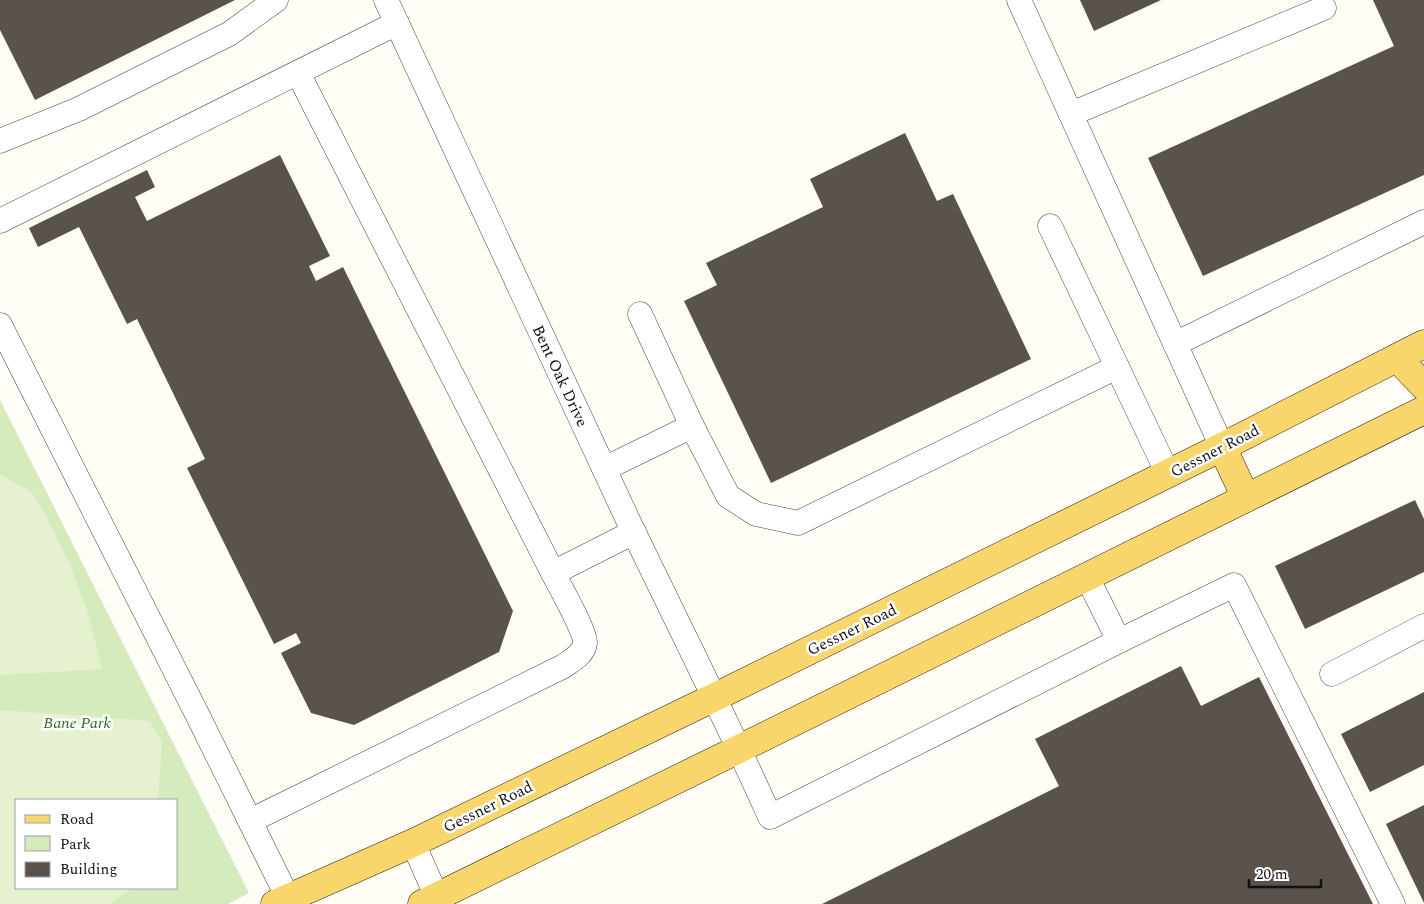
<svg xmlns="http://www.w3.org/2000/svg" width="1424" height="904" viewBox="0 0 1424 904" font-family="Spectral,serif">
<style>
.green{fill:#d5ebbd;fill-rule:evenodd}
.pitch{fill:#e6f2cf}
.building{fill:#5a524d}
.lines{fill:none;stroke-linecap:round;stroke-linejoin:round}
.minor-casing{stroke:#444;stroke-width:25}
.major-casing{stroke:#222;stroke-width:29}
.minor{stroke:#fff;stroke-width:24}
.major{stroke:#f9d66b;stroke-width:28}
.labels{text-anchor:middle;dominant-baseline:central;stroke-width:5;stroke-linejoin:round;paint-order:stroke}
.street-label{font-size:16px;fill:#111;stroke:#fff}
.park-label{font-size:16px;font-style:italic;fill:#2f6b1f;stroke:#fff}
</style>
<rect width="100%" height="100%" fill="#fffdf5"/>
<path class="green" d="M 0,400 L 249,893 L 228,904 L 0,904 ZM 16,800 L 176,800 L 176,888 L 16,888 Z"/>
<g class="pitch">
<polygon points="0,474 30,491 44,512 69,563 87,610 102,669 0,675"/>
<polygon points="0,710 150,721 162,743 158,800 16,800 16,888 129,888 128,891 110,904 0,904"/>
</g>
<g class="building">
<polygon points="0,0 235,0 35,100 0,30"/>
<polygon points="1080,0 1161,0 1094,31"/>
<polygon points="1373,0 1424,0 1424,175 1203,276 1148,158 1394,46"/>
<polygon points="905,133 937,201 953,194 1031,359 771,483 684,301 717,285 706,263 823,207 810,179"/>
<polygon points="280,155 330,256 309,266 316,281 343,267 513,611 499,652 354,725 311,713 281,653 301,643 296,633 274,644 187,468 205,459 137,319 127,324 79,227 38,247 29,228 147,170 155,187 135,197 147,221"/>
<polygon points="1415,500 1424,519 1424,572 1305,629 1275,566"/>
<polygon points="1181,666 1201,706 1259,677 1373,904 822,904 1059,786 1035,739"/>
<polygon points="1424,692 1424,765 1370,792 1341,734"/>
<polygon points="1424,805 1424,903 1386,824"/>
</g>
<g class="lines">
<defs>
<g id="minor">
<path d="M 386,0 C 466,173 546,346 627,518 C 675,618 725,716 770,817 L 1119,641 L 1087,577"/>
<polyline points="1019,0 1222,447"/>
<polyline points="298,73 553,573"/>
<polyline points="1071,114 1324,8"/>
<polyline points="0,141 79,109 229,34 276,0"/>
<polyline points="0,221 397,23"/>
<polyline points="1050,226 1168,474"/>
<polyline points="640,314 692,426 728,496 756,514 798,523 1117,367"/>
<polyline points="0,325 198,716 288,898"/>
<polyline points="1175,344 1424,222"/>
<polyline points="604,469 692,426"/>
<polyline points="1119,641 1234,585 1393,904"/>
<polyline points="1332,674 1424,626"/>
<path d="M 250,821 L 564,666 C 572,660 584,654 585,643 C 585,630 560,587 553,573 L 634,532"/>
<polyline points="413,843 440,904"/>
</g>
<g id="major">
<polyline points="1397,358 1424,386"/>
<polyline points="1222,447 1246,498"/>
<polyline points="275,904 413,843 715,697 1222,447 1424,344"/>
<polyline points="422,904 739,749 1424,410"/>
</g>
</defs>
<use href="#minor" class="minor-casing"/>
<use href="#major" class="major-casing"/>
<use href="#minor" class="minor"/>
<use href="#major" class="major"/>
</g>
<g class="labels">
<g class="street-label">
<text transform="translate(560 376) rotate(65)">Bent Oak Drive</text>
<text transform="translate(1215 451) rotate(-27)">Gessner Road</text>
<text transform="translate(852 630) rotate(-26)">Gessner Road</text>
<text transform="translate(488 807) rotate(-26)">Gessner Road</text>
</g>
<g class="park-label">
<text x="77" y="723">Bane Park</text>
</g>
</g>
<rect x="15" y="799" width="162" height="90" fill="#ffffff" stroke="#a0a0a0"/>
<rect x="25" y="815" width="25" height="8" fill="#f9d66b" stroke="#a0a0a0"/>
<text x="60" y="824" font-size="15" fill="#111111">Road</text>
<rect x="25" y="836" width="25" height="15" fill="#d5ebbd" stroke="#a0a0a0"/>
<text x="60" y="849" font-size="15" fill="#111111">Park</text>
<rect x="25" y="862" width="25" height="15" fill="#5a524d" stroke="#a0a0a0"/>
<text x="60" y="874" font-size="15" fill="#111111">Building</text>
<path d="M1249 879v8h72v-8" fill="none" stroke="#111111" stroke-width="2.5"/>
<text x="1256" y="879" font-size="15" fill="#111111" stroke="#ffffff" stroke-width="4" paint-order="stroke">20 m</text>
</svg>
